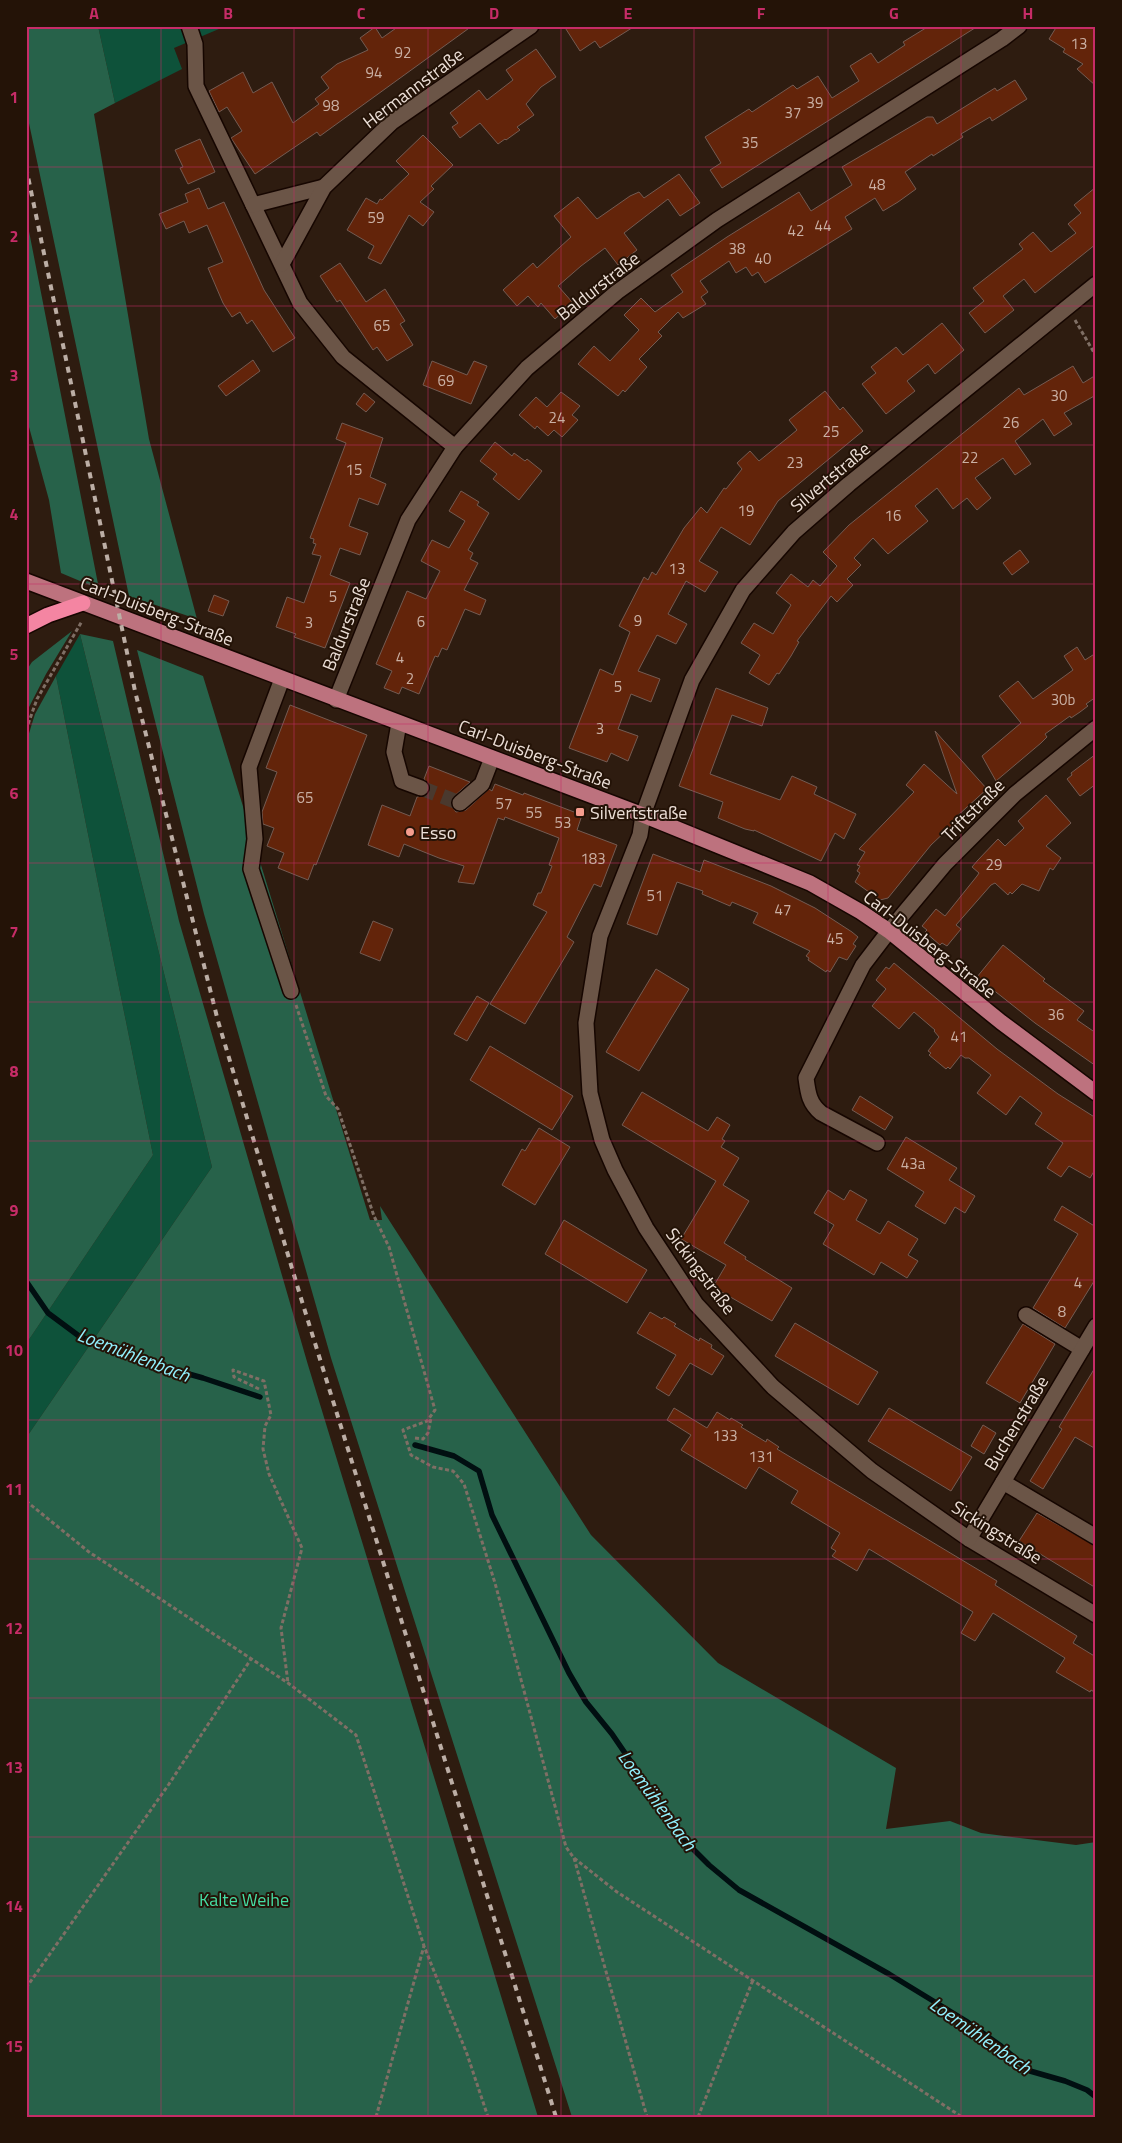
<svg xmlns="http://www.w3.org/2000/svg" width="1122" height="2143" viewBox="0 0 1122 2143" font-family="'Titillium Web',sans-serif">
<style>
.green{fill:#0e523a}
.forest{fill:#27624a}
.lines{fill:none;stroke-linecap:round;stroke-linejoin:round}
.stream{stroke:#010f11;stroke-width:5.5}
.building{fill:#63240a;stroke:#745b52}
.minor-tunnel{stroke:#4a392e;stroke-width:15;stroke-dasharray:15 8;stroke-linecap:butt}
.minor-casing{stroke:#160600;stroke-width:18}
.major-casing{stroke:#160600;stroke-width:18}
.highway-casing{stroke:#160600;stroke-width:18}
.path{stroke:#7f6f65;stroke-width:3;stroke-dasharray:4 2.5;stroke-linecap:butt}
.minor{stroke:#6b5547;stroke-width:15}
.major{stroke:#bd727e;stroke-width:15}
.highway{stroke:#f485a2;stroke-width:15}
.rail{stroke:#bcaea5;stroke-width:4;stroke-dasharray:6 6;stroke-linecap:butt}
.grid{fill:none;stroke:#c62c67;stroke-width:1;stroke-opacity:0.55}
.poi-dot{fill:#f59d8e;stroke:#241307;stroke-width:2}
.labels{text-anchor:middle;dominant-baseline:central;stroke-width:4;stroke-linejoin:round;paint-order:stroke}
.number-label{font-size:15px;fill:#cab0a4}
.street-label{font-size:18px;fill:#ecdfd7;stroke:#241307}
.poi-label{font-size:18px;fill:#ecdfd7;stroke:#241307;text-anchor:start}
.park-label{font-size:18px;fill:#45dea4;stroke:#241307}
.water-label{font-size:19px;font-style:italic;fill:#92f1fe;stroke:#241307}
.neatline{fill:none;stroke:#c62c67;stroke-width:2}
.grid-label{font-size:16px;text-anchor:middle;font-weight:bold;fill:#c62c67}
</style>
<rect width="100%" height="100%" fill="#2e1c10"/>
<g class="green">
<polygon points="98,26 226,26 174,48 182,69 115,103"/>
<polygon points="80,634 212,1167 26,1438 26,1344 153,1155 56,676"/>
</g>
<g class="forest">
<polygon points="26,26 98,26 115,103 94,114 149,439 197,619 129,596 26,109"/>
<polygon points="26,216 99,589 61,573 49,500 26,416"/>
<polygon points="72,631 46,674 26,713 26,671 32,662"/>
<polygon points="80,634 113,641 179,921 308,1365 538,2117 26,2117 26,1438 212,1167"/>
<polygon points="137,650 203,676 370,1220 382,1220 380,1206 591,1535 718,1663 896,1768 886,1829 950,1821 981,1833 1076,1845 1096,1842 1096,2117 572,2117 331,1358 204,914"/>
<polygon points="56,676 153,1155 26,1344 26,743 35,714"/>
</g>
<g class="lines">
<g class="stream">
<polyline points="26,1281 48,1313 79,1336 146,1362 203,1378 260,1397"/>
<polyline points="415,1445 454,1456 479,1471 492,1515 569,1673 586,1702 612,1734 685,1841 709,1865 739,1890 889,1974 966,2021 1001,2046 1030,2071 1065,2081 1087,2090 1096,2097"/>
</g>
</g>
<g class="building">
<polygon points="399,26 472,26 320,136 317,132 255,174 231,138 242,131 227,107 219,112 209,91 243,72 253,93 272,82 293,123 319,104 315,99 329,88 321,77 337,64 368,50 360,38 375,27 382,38"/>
<polygon points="564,26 635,26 600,48 595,41 580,51"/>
<polygon points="929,26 978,26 722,188 710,170 721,163 705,137 749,109 752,112 793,85 797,89 818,76 832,98 859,81 850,66 871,53 878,63 905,45 903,42"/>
<polygon points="1057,26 1089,26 1096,31 1096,86 1077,69 1083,64 1063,52 1065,49 1049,39"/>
<polygon points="536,49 556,77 541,87 526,104 534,115 517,127 520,130 506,140 505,139 498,144 480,123 460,138 452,127 458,123 450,113 479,90 487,100 513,80 506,70"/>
<polygon points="1015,80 1027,99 992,121 990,117 961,134 963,137 933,156 932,154 905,172 916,189 898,202 883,211 875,198 845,217 852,229 765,283 758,272 752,276 746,267 736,273 729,261 700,281 708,292 701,297 706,304 683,318 678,312 658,332 662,336 639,359 647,367 625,392 623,390 618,396 578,364 594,346 610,361 639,330 624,315 641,298 655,312 683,292 671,275 727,237 799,192 811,211 852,185 842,167 927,117 933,117 937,124 995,88 997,91"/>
<polygon points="423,135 453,165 431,186 434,189 420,202 434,212 423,226 409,215 381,264 368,258 374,246 347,230 366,198 377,204 380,199 382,200 409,174 396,161"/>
<polygon points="200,139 215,172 188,184 180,168 183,167 175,150"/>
<polygon points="679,174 700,203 680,216 668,199 624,233 637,250 618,265 605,248 581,266 558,286 573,303 555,319 541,303 538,307 528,296 517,306 503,290 533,263 537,268 571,237 554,216 578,197 597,219 630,196 639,192 644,198"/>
<polygon points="1096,187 1096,244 1035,293 1024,279 1003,296 1014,310 985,333 969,313 984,301 973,288 1023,249 1019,244 1033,232 1051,252 1076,233 1068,224 1081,213 1074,205"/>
<polygon points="199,188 208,209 224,202 264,290 295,338 273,352 252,320 247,324 240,312 232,317 223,303 208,268 223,262 207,225 189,233 184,221 166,229 159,214 188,202 185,194"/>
<polygon points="340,263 366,302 385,289 405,321 400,324 413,345 387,361 377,347 373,350 340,300 337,302 320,276"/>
<polygon points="942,323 964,350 935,374 928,364 907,381 915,391 886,414 862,384 876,373 871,367 896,347 903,355"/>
<polygon points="253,360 260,371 226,396 218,386"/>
<polygon points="432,361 467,375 474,361 487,366 471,404 423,385"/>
<polygon points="1073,366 1083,383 1096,375 1096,395 1064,413 1072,424 1054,436 1043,419 1015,441 1031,464 1015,475 1003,458 975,478 991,498 977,510 967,498 953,509 937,488 915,506 928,521 888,554 873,538 854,558 861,565 847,579 853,585 837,602 831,596 797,641 799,642 791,656 779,674 777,673 769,685 749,673 760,655 741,643 754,623 773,634 791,605 776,593 791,574 808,587 813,580 820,586 837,566 823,552 849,525 1019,388 1024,395"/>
<polygon points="825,391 840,410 843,407 863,431 778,501 750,545 721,527 699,561 718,572 705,592 686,581 668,614 687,624 676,644 657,635 638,671 660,679 651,702 631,694 618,729 638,736 628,761 611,753 607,762 569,748 600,669 613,675 630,632 619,626 644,577 648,580 652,572 656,575 684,528 701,507 707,513 724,488 726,489 742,469 737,463 750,451 759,461 791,435 797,430 789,420"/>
<polygon points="561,392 580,406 572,415 578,420 562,437 554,430 548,436 537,426 535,429 519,415 536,397 547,407"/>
<polygon points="364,393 375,402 366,412 356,404"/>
<polygon points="342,423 383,438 370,477 386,484 378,505 359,498 349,526 368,533 360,555 340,548 330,575 350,583 325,648 294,637 296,634 276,627 287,597 304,603 321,556 312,554 316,544 313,543 314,539 310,538 346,443 336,439"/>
<polygon points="495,442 512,456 514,453 525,461 527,459 542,471 519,500 493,479 497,474 480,461"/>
<polygon points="461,491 479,502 477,505 489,513 468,550 473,553 470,559 478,563 464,590 486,600 480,615 465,609 447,650 442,648 438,657 435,656 419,694 402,687 399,694 384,688 392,671 376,664 407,591 426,599 440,571 421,561 432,540 449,548 465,521 449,511"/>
<polygon points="1020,550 1029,562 1012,575 1003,563"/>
<polygon points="214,595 229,601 223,616 208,611"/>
<polygon points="1077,647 1085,660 1096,653 1096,697 1086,704 1088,706 1080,712 1071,718 1070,716 1045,734 1047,737 1041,743 996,781 982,756 1021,723 999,696 1018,681 1033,699 1073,670 1064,656"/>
<polygon points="716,688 768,708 762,726 732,715 710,774 780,800 792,776 817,787 814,794 856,814 844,839 835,833 821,861 754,830 754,831 745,829 718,818 723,802 679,786"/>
<polygon points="290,705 367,735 316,865 314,864 308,880 278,868 284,853 267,846 274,828 263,824 262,812 277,772 266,768"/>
<polygon points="935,731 987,789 956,817 958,818 949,828 931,845 888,898 880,900 855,882 860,873 857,871 860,866 857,865 865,852 859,849 914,792 906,785 924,764 957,794"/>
<polygon points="1096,754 1096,784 1080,796 1067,779 1072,775 1071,773"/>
<polygon points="429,766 470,782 451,799 451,805 456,812 466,810 489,789 492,791 495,784 523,795 524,793 582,815 577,830 617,845 601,887 594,884 567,937 574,942 525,1024 490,1004 547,912 533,905 538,893 541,893 552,866 549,865 559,838 505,817 504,820 498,818 474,884 458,882 464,866 439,858 404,844 399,857 368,845 382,805 410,816 417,797 427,795 430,786 424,779"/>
<polygon points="1046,795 1071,823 1046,846 1061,858 1053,870 1050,868 1039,891 1022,884 1012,894 1010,892 1008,895 995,883 991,885 956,925 961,929 947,946 942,943 940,945 925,932 927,930 922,926 936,909 945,916 977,876 979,873 972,867 978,860 998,839 1005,846 1024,828 1018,821"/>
<polygon points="653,854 700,872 704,860 771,886 815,908 852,932 858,937 853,944 856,946 847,960 839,957 830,972 827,970 826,972 808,960 809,958 806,956 810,951 753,923 758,913 732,902 730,906 702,894 703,891 677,882 657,935 627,924"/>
<polygon points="373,921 393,929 380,961 360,953"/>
<polygon points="1003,945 1045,979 1043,981 1084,1011 1077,1020 1096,1033 1096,1066 1035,1023 977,977"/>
<polygon points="894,963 997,1049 1058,1094 1096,1118 1096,1168 1090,1178 1069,1166 1061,1177 1047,1168 1063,1143 1035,1124 1042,1113 1020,1096 1006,1115 977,1093 991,1075 969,1058 965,1058 961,1055 950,1069 948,1067 946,1069 929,1055 931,1053 928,1051 939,1037 934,1031 935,1030 914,1012 899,1029 872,1006 886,989 876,980 886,967 889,969"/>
<polygon points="656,969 689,989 639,1071 606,1052"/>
<polygon points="477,996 489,1003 467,1041 454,1034"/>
<polygon points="490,1046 573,1096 552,1130 470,1080"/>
<polygon points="642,1092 708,1131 717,1117 730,1125 722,1139 725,1141 721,1147 739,1158 723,1185 749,1201 724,1243 746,1257 745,1259 792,1288 772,1321 713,1287 726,1265 681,1239 716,1181 622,1125"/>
<polygon points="860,1096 893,1117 885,1130 852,1110"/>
<polygon points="539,1128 570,1147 535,1205 502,1185 522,1149 525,1151"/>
<polygon points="906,1137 957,1168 949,1180 975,1196 965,1213 955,1207 945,1224 915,1206 924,1192 887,1169"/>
<polygon points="828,1190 844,1200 850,1190 867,1200 856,1220 880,1234 888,1221 918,1239 908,1255 918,1261 907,1278 881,1262 874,1275 823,1244 834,1225 814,1213"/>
<polygon points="1062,1206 1096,1227 1096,1278 1065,1328 1033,1308 1078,1234 1054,1220"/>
<polygon points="564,1220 647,1270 627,1303 545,1254"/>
<polygon points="650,1312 662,1319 664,1317 676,1324 674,1326 699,1341 700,1338 712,1345 711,1348 724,1356 712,1375 690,1363 669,1396 656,1388 676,1355 637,1333"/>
<polygon points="795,1323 878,1372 858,1405 775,1356"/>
<polygon points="1023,1324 1055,1344 1020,1403 986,1383"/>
<polygon points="1096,1366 1096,1449 1075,1437 1043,1489 1030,1481 1062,1429 1059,1427"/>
<polygon points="674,1408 707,1428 717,1412 730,1420 731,1418 743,1425 741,1427 766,1442 767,1439 779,1447 777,1449 997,1581 995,1585 1077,1636 1073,1643 1096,1657 1096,1693 1091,1690 1090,1692 1056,1672 1065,1658 993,1613 975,1641 961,1633 973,1612 874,1552 869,1549 857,1571 832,1556 836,1551 831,1548 840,1533 791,1503 798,1491 759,1467 746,1489 681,1450 691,1435 667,1420"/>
<polygon points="889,1408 972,1457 951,1491 868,1441"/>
<polygon points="983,1425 996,1433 984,1454 971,1446"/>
<polygon points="1037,1513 1096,1546 1096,1588 1019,1541"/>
</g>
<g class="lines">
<polyline class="minor-tunnel" points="421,788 460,803"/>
<defs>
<g id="minor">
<polyline points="189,26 195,44 196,86 300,303 343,357 455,447"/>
<polyline points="253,205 324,187"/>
<polyline points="282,264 324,187 392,122 531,26"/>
<polyline points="1096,284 849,484 794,532 743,590 692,680 643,815 640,835 600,936 586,1023 590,1093 602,1140 615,1170 646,1228 696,1304 773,1387 872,1471 969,1539 1096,1615"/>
<polyline points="282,679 249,767 255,839 251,869 291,991"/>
<polyline points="336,700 408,520 455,447 527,368 617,292 717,220 1002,39 1019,26"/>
<polyline points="399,723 394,752 402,781 421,788"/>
<polyline points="460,803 482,784 492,758"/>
<path d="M 877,1143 L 821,1113 C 809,1103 808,1093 806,1078 L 863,965 L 889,931 L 945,864 L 1015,794 L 1096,728"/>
<polyline points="1026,1315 1082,1349"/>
<polyline points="1003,1482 1096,1537"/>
<polyline points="969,1539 1096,1326"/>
</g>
<polyline id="major" points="26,581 643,815 810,883 861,912 889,931 1001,1022 1096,1093"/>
<polyline id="highway" points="26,626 48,615 83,603"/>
</defs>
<use href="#minor" class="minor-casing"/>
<use href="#major" class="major-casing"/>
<use href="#highway" class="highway-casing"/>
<g class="path">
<polyline points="1075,320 1096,356"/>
<polyline points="26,730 37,699 82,621"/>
<polyline points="296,1005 326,1096 338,1109 374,1216 389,1247 435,1410 427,1421 403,1430 411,1455 433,1467 453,1471 464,1484 495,1583 566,1847 574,1858 617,1892 962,2117"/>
<polyline points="259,1389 234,1377 233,1370 264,1381 271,1415 265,1426 263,1449 269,1474 302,1548 281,1628 288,1683"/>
<polyline points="415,1438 423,1439 428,1433 431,1418"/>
<polyline points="26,1501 89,1552 288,1683 356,1735 424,1946 467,2054 488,2117"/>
<polyline points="574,1858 647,2117"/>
<polyline points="26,1988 169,1784 251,1659"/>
<polyline points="376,2117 424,1946"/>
<polyline points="698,2117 753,1980"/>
</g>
<use href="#minor" class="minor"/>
<use href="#major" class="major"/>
<use href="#highway" class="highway"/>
<polyline class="rail" points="26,167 135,691 218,1021 300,1295 556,2117"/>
</g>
<path class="grid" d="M 161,26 L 161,2117M 294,26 L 294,2117M 428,26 L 428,2117M 561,26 L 561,2117M 694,26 L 694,2117M 828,26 L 828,2117M 961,26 L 961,2117M 26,167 L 1096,167M 26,306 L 1096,306M 26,445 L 1096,445M 26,584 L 1096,584M 26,724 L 1096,724M 26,863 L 1096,863M 26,1002 L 1096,1002M 26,1141 L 1096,1141M 26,1280 L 1096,1280M 26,1420 L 1096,1420M 26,1559 L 1096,1559M 26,1698 L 1096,1698M 26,1837 L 1096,1837M 26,1976 L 1096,1976"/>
<g class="poi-dot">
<rect x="575" y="807" width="10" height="10" rx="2.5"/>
<circle cx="410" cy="832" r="5"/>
</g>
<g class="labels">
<g class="number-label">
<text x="1079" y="43">13</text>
<text x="403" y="52">92</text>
<text x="374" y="72">94</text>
<text x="815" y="102">39</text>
<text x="331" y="105">98</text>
<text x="793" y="112">37</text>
<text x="750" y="142">35</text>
<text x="877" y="184">48</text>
<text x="376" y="217">59</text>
<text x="823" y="225">44</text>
<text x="796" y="230">42</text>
<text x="737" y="248">38</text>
<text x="763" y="258">40</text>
<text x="382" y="325">65</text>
<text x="446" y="380">69</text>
<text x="1059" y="395">30</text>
<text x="557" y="417">24</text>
<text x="1011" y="422">26</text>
<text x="831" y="431">25</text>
<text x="970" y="457">22</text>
<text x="795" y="462">23</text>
<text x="354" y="469">15</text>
<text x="746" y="510">19</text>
<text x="893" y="515">16</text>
<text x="677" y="568">13</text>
<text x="333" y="596">5</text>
<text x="638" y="620">9</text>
<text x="421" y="621">6</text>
<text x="309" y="622">3</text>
<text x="400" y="657">4</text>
<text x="410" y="678">2</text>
<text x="618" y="686">5</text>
<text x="1063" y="699">30b</text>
<text x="600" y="728">3</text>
<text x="305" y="797">65</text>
<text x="504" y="803">57</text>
<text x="534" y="812">55</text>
<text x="563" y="822">53</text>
<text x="593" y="858">183</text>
<text x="994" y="864">29</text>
<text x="655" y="895">51</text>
<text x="783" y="909">47</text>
<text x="835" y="938">45</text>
<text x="1056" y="1014">36</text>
<text x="959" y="1036">41</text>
<text x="913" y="1163">43a</text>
<text x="1078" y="1282">4</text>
<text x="1062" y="1311">8</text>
<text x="725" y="1435">133</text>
<text x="761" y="1456">131</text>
</g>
<g class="street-label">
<text transform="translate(413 88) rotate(-37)">Hermannstraße</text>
<text transform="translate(598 286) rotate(-38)">Baldurstraße</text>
<text transform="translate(830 477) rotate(-40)">Silvertstraße</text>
<text transform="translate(157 611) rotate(21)">Carl-Duisberg-Straße</text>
<text transform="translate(346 624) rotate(-68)">Baldurstraße</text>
<text transform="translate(535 754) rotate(21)">Carl-Duisberg-Straße</text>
<text transform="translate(973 810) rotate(-45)">Triftstraße</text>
<text transform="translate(930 944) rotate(38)">Carl-Duisberg-Straße</text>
<text transform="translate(701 1271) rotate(53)">Sickingstraße</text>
<text transform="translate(1016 1423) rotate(-59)">Buchenstraße</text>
<text transform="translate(997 1532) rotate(32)">Sickingstraße</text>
</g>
<g class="poi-label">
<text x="590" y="812">Silvertstraße</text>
<text x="420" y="832">Esso</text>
</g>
<g class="park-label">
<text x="244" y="1899">Kalte Weihe</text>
</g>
<g class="water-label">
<text transform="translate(134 1354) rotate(21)">Loemühlenbach</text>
<text transform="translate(658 1800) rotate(54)">Loemühlenbach</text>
<text transform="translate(981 2035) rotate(35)">Loemühlenbach</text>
</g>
</g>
<rect width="1122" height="2143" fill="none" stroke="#241307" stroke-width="55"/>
<rect x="28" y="28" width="1066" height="2088" class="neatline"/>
<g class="grid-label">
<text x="94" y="19">A</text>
<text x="228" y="19">B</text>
<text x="361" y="19">C</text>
<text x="494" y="19">D</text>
<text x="628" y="19">E</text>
<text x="761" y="19">F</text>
<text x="894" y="19">G</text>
<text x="1028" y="19">H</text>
<text x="14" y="103">1</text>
<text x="14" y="242">2</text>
<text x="14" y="381">3</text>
<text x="14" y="520">4</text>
<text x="14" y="660">5</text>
<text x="14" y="799">6</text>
<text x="14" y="938">7</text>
<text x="14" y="1077">8</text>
<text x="14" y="1216">9</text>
<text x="14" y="1356">10</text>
<text x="14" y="1495">11</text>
<text x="14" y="1634">12</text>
<text x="14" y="1773">13</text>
<text x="14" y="1912">14</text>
<text x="14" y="2052">15</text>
</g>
</svg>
